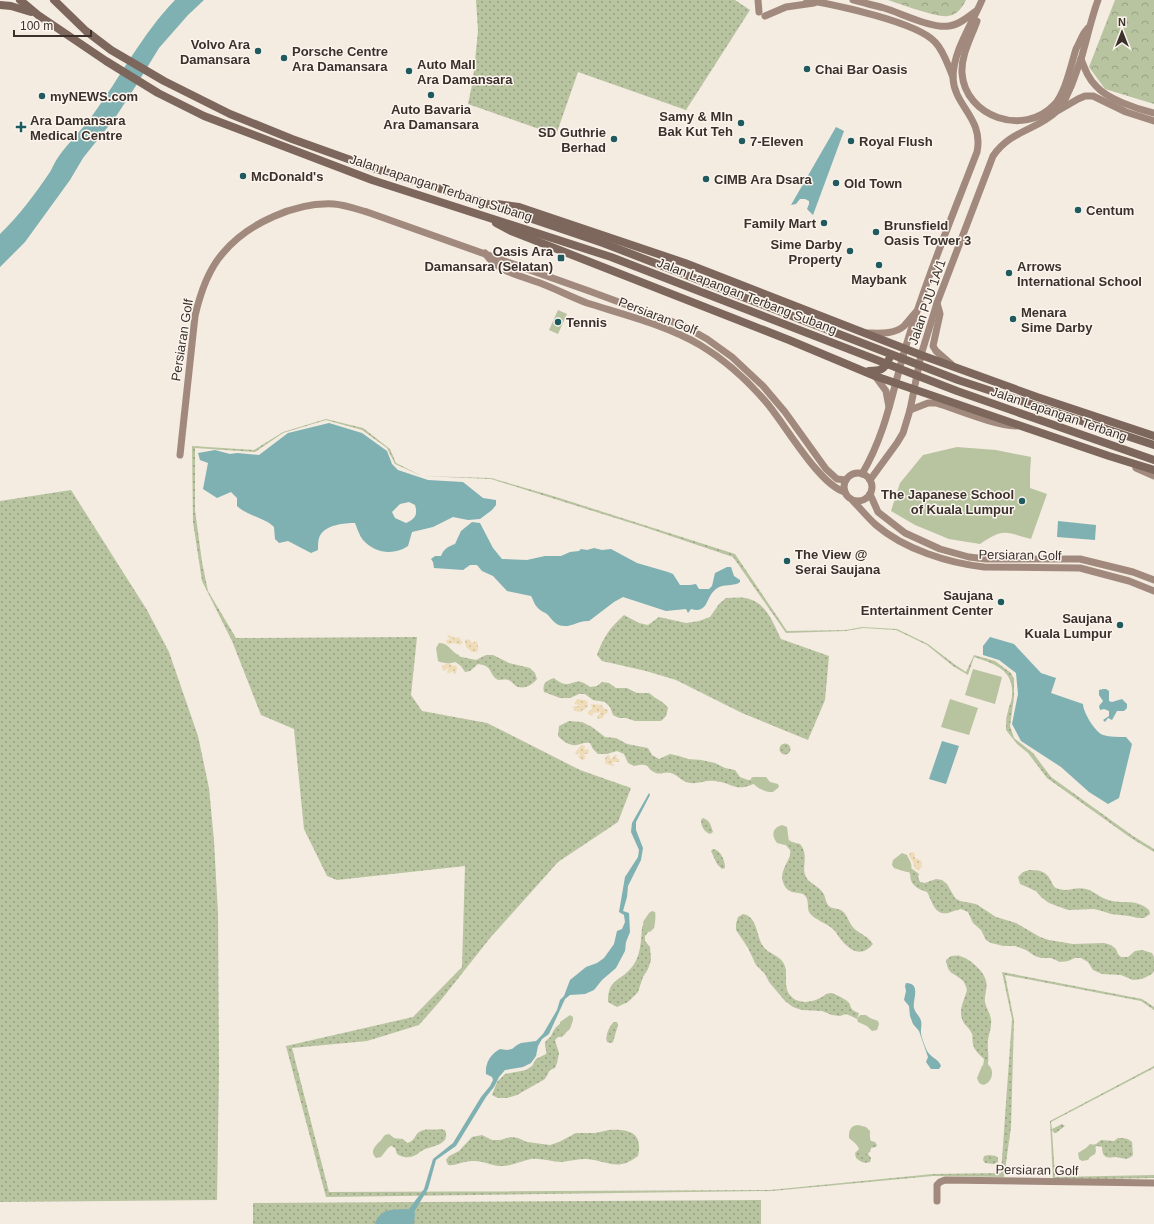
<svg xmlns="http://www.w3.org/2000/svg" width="1154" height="1224" viewBox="0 0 1154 1224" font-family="Helvetica,sans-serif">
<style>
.grass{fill:url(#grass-dots)}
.forest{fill:url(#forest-crowns)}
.sand{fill:url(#sand-dots)}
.green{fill:#b8c4a0}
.water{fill:#7fb0b2;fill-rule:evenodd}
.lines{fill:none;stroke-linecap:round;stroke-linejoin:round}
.secondary{stroke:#a18a7d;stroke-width:7}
.primary{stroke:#7d675c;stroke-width:8}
.poi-dot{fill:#1f5a5e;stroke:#fbf5ee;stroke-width:1.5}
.labels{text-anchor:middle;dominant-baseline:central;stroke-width:3;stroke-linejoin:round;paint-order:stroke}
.poi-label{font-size:13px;font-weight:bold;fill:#3b302b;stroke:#fbf5ee;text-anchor:start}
.street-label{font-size:13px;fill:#3b302b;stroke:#fbf5ee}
</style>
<defs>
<pattern id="grass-dots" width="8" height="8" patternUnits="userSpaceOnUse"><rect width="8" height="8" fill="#b8c4a0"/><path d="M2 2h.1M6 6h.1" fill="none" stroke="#97a083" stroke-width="1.8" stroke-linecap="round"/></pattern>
<pattern id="forest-crowns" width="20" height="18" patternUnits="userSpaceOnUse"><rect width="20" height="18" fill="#b8c4a0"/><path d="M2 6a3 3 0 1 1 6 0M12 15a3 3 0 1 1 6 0" fill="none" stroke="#97a083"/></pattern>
<pattern id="sand-dots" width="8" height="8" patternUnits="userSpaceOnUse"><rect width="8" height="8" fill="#efdcb8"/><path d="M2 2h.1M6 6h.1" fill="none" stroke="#cebd9e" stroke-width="1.8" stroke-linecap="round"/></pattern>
</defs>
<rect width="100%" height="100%" fill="#f4ebe1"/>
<g class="grass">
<polygon points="476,0 735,0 750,10 686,110 578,72 556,135 468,104 473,80 478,31"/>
<path d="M 326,419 L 363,428 L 390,449 L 396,463 L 422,476 L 491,478 L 553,496 L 735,554 L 787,631 L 846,630 L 862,627 L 897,629 L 928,644 L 954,664 L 966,672 L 974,655 L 995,661 L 1011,673 L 1014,679 L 1014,697 L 1010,726 L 1014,738 L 1033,753 L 1051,777 L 1133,836 L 1154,849 L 1154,852 L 1131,838 L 1047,778 L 1028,753 L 1017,744 L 1006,730 C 1006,723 1006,717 1008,711 C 1009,706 1012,701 1012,695 C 1014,670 995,664 974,657 L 968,675 L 953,666 L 927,645 L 896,630 L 863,628 L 846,631 L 786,633 L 733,557 L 644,527 L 491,479 L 422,476 L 395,464 L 387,448 L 362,430 L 326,420 L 283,433 L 255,452 L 195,448 L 195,510 L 202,562 L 208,591 L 236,638 L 417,637 L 411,695 L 422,711 L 487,723 L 580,770 L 631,788 L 618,822 L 558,862 L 490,938 L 441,1000 L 419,1025 L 367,1041 L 292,1048 L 329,1192 L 770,1190 L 933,1174 L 1001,1173 L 1012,1019 L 1002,972 L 1142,999 L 1154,1007 L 1154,1010 L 1141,1001 L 1005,975 L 1014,1020 L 1011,1127 L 1004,1177 L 933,1176 L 772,1191 L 326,1197 L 286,1046 L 413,1017 L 462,967 L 465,866 L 337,880 L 327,876 L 304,829 L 294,729 L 261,715 L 232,641 L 202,581 L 193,522 L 192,446 L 254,450 L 283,432 Z"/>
<polygon points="71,490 147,610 169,652 198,736 209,788 214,841 218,914 219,1067 217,1200 0,1202 0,501"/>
<path d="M 726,598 C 732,598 739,597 745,598 C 766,601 773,623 781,639 L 829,656 L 825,700 L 808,740 L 742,713 L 676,680 L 646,671 L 602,661 L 597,655 C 604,636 610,628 624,615 L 639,623 L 648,625 L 659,617 L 686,623 L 699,621 L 710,617 L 719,604 Z"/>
<path d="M 486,655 L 493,655 L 509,663 L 530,668 L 535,673 L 537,679 C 532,685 524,690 516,686 C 513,684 512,681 508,680 C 505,679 501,680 498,680 C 488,674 494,666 478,664 L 470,671 L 465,672 L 461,666 L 454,661 L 457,656 L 476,660 Z"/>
<path d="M 554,678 C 573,694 572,672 590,687 L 597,686 L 602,682 L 609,683 L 616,688 L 627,688 L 637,693 L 649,693 C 657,700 662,700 668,708 L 666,716 L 661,721 L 635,721 L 626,718 L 619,718 L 613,715 L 610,707 L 605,702 L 593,700 L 585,694 L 579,694 L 570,698 L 560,698 L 544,692 C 542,683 546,681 554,678 Z"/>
<path d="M 569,721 L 582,722 L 592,727 L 605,737 L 616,738 L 627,744 L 648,748 L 652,755 L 659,759 L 670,754 L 679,756 L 688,759 L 701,760 L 715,763 L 725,768 L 735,770 L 740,777 L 748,780 L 755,779 L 756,783 C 734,793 734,783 715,781 C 706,780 698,784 690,783 C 682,782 678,775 671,773 C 665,771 661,775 656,773 C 645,769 652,762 634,766 L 628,763 L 624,754 L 617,751 L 607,754 L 598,754 L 593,749 L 590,743 C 584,742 582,744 577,745 C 569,746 563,741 558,736 L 559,726 Z"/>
<circle cx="785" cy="749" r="5.5"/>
<path d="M 703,818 C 710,820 711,826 713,832 L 710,834 C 704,832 701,826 701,820 Z"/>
<path d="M 787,839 L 792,842 L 800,844 C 811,858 798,869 809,881 C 814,885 820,888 823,893 C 826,897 825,903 830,907 C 833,909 839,908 842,911 C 847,914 848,921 852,926 C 858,934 866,934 873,944 C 863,956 853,953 843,942 C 839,938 837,933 834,930 C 827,923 814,920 809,912 C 807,907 809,902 806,897 C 802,889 788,898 783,882 C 779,869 793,858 790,850 C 788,848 786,845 784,843 Z"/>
<path d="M 713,849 C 721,850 725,861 725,868 L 722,869 L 717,864 L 711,851 Z"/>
<path d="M 911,868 L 919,874 L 918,877 L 920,882 L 925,883 L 936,879 L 942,880 L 947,884 L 955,898 L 960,901 L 976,904 L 996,917 L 1016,923 L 1040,937 L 1049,940 L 1073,944 L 1104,943 L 1111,945 L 1116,949 L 1118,954 L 1121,957 L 1128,957 L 1135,951 L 1142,950 L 1152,953 L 1154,957 L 1154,971 L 1152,974 L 1142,979 L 1133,980 L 1121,975 L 1102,974 L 1093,970 L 1088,962 L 1081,958 L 1075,958 L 1068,961 L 1060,962 L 1051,958 L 1041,958 L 1035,956 L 1026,950 L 1015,946 L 1004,946 L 991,943 L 986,940 L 981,930 L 973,923 L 968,912 L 961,909 C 956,910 952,912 948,913 C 934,916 932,900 927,892 C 921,890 913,887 911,880 C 910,876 911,874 908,871 Z"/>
<path d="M 1029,870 C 1044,870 1048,873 1054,887 C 1068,894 1073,886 1086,889 C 1093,891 1097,895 1103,898 C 1120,906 1135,897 1149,910 L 1150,914 L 1144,918 L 1138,918 L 1129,916 L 1111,914 L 1102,911 L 1094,909 L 1068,910 L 1049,903 L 1041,897 L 1036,891 L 1020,884 L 1018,877 L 1023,872 Z"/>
<path d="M 743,914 C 758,917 756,936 763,946 C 768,954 780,955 784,964 C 789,974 782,987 791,996 C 797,1004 812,1003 820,998 C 823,997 826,993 831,993 C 833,993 845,999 847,1001 C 853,1005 847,1009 859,1013 L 857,1019 L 851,1016 L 846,1014 L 840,1016 L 832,1015 L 822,1011 L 802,1010 L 793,1007 L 785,1001 L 769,982 L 765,974 L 756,965 L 748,948 L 736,930 L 736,924 L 738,917 Z"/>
<path d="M 644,923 L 650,930 L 645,936 L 645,941 L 650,947 L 651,960 L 648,969 L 643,977 L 638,992 L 628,1002 L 617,1007 L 608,1002 C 608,978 620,982 632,967 C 641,956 641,940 642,927 Z"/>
<path d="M 951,956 C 954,956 958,955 960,956 C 970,959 984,971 986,981 C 988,988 984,995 985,1002 C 986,1008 990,1013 991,1019 C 992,1027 989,1033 988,1040 C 987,1050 990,1058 987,1067 L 983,1067 L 984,1059 C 979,1054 974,1050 973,1044 C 972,1040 973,1037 972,1034 C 970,1029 967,1027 964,1023 C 957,1012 964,1001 967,990 C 966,987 965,982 962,980 C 953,972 948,975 946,960 Z"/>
<path d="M 614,1022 L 617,1022 L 618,1025 L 613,1042 L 611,1043 L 607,1042 C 605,1036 609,1026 614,1022 Z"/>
<path d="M 561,1023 L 566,1033 L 562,1037 L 558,1037 L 555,1040 L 559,1053 L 557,1063 L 555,1068 L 550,1070 L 545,1079 L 517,1095 L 507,1098 L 498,1098 L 492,1095 L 497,1082 L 505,1074 L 526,1070 L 532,1066 L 536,1059 L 546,1054 C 547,1050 545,1049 545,1044 C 545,1040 549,1039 551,1036 C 554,1030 555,1027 561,1023 Z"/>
<polygon points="1154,1066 1154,1068 1051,1122 1052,1129 1062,1124 1065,1126 1056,1133 1054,1133 1052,1130 1055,1177 1154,1175 1154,1178 1053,1180 1050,1121"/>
<path d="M 440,1129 L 445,1130 C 451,1145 432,1146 423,1150 C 418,1153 415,1157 409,1157 C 405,1158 400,1156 397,1154 L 395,1148 L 390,1145 L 391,1138 L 403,1139 L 407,1143 C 416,1141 414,1134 421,1131 C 427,1128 433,1131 440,1129 Z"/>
<path d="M 609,1130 C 630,1129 643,1133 638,1156 C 617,1172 609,1161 586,1159 C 577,1159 570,1161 562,1162 C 552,1162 541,1158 531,1159 C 521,1161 512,1166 502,1166 C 491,1166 482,1160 472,1161 C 463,1161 456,1166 448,1165 L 446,1160 L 449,1156 L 459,1151 L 472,1137 L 482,1135 L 492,1140 L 500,1140 L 511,1137 L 518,1138 L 527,1142 L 550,1145 L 559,1142 L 576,1133 L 595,1133 Z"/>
<path d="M 1118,1138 C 1124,1138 1128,1138 1132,1142 L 1133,1155 C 1128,1161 1123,1158 1116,1157 C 1113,1157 1110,1158 1106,1157 L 1103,1154 L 1102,1147 L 1097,1146 L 1094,1148 L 1093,1145 L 1096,1144 L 1101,1140 L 1114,1141 Z"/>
<path d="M 868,1140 L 875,1142 L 877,1145 L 876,1147 L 870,1148 L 868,1154 L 871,1158 L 870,1162 C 864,1164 861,1162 856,1158 L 855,1153 Z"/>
<polygon points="989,1155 996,1156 998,1158 998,1162 994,1164 985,1163 983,1160 984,1156"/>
<polygon points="761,1200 761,1224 253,1224 253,1203"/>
</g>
<g class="forest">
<path d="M 888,0 L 966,0 C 962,8 957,15 948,16 C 938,18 900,4 888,0 Z"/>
<polygon points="1115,0 1154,0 1154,104 1105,89 1089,67"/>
</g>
<g class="sand">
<polygon points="449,635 455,638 459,637 463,643 459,645 455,643 447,644 446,640 451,639 447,637"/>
<path d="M 466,639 L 470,640 L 472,643 L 476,641 C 478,643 479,649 477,652 L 472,652 L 466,647 L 465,641 Z"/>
<polygon points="448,663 449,663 453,666 456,665 457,668 456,673 454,674 452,671 450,673 447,673 448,668 443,671 442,666"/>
<polygon points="577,699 584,700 587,701 588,707 580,712 575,711 573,707 574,706 580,706 579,705 574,704"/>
<polygon points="591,704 602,705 603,708 608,710 608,712 604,715 603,718 598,719 597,716 600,714 600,712 596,713 594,712 592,716 588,714 588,712 592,709"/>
<polygon points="581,745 585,746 584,750 587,749 589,750 588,754 584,754 585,756 585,759 582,760 578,757 580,754 578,753 577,755 575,753"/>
<polygon points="608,755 610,756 610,759 613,758 614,755 617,755 616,758 619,759 619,762 613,762 612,764 614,765 613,766 606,764 605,762 605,758"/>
<polygon points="913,852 915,854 915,858 920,860 922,862 921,868 919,870 915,869 913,862 909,856 910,853"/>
</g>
<g class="green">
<polygon points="558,310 567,314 558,334 549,330"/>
<path d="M 957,447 L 996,450 L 1031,457 L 1030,473 L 1030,488 L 1047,494 L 1031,539 C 1005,532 1004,528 980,544 L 949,539 L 915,525 L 891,511 L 900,483 L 923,455 Z"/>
<path d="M 439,643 C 448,642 451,652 459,655 L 460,660 C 455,664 443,664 438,661 L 436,648 Z"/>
<polygon points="973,669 1002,677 995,704 965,695"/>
<polygon points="950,699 978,708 969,735 941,727"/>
<path d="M 753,777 L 766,777 L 770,782 L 778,784 L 779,787 L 773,792 C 765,793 752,786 751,778 Z"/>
<path d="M 782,825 L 787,827 L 789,842 L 785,845 L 777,843 C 771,835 772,828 782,825 Z"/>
<path d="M 902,853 L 907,855 C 909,860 914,865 910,872 C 908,873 897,869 894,868 L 892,865 L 893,860 Z"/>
<path d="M 652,911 L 655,912 C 656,914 655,925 654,928 L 650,932 L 645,929 L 643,922 L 649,913 Z"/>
<polygon points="570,1015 573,1017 573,1020 570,1029 563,1035 560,1032 560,1022"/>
<polygon points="860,1015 866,1015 870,1018 878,1021 879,1024 877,1030 872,1031 867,1026 858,1022 857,1019"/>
<path d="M 986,1063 C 1002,1073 982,1096 977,1078 L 982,1066 Z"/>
<path d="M 858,1125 L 866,1127 L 870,1131 C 869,1139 873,1145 870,1152 L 866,1154 L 862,1153 L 856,1144 L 849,1138 C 849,1130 850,1126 858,1125 Z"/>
<path d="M 389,1134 L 394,1138 L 394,1144 L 388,1148 L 381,1157 L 376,1158 C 370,1152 374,1148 378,1143 C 381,1141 383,1137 385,1135 Z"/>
<polygon points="1090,1144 1095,1145 1096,1151 1095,1154 1090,1157 1088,1160 1082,1161 1079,1159 1078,1153 1086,1148"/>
</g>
<g class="water">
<path d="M 175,0 L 204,0 L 188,15 L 159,48 L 137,84 L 115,118 L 83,158 L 70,180 L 25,242 L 0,267 L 0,234 C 19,216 35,194 50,172 C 53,167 55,161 59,156 C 69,142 82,130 92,116 C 120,78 142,34 175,0 Z"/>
<polygon points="836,127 844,131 813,215 807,209 809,204 809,201 805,199 800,199 796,204 791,205"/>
<path d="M 329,423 L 362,433 L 387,451 L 392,464 L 398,470 L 428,480 L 463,482 L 483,498 L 496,500 L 496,505 L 492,510 L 480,519 L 468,520 L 453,517 L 433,527 L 412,532 L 408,546 C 393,556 375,553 363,540 C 359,535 357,528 355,523 C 344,523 327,525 321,534 C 318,538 318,544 318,550 L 311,553 L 288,541 L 279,543 L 275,539 L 274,527 C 265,518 246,515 237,506 L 237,498 L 231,492 L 217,498 L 203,489 L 208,463 L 200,460 L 198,453 L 215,450 L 230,454 L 237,453 L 259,455 L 288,433 ZM 409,502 L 415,505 C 418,515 415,519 406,523 L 395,518 L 392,512 L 400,504 Z"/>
<polygon points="1058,521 1096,525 1095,540 1057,537"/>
<path d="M 472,522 L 480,523 L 493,548 L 502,559 L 527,560 L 545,556 L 561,556 L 570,552 L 579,551 L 581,549 L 587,550 L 594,548 L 602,550 L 611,549 L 637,563 L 668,572 L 673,574 L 680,585 L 690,585 L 696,584 L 699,589 L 709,589 L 712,586 L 715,573 L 727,567 L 731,567 L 734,576 L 740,580 L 740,582 C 735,587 723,583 716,589 C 705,597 709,614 691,609 L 688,613 L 686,609 L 666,611 L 623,597 L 614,602 L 589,621 C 581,620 573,626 565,626 C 555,626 553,620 547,614 C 544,612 539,610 537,607 C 534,604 533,599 531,596 L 507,591 L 493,576 L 482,571 L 477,565 L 470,565 L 463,570 L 434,568 L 433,562 L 431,559 L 435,556 L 441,556 C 444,549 447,547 455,544 L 461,531 Z"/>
<path d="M 990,637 L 1014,644 L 1041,673 L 1056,678 L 1051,693 L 1083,704 C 1083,712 1095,732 1103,735 C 1110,737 1118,737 1126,737 L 1132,744 L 1119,798 L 1108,804 L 1089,792 L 1061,767 L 1021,741 L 1012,724 L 1018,694 L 1016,673 L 999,660 L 983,655 L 983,646 Z"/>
<polygon points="1103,689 1106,689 1109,691 1109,701 1112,702 1122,699 1127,704 1127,708 1124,711 1117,711 1112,720 1108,718 1105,722 1103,720 1109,716 1109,711 1104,709 1100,710 1099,706 1103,701 1099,695 1099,690"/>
<polygon points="942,741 959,746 946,784 929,779"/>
<path d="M 649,793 L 650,795 L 636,822 L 636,830 L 643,848 L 641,860 L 628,886 L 627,897 L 623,911 L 629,913 L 630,932 L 626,942 L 625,951 L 616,968 L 602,980 L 594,990 L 585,994 L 570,995 L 565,999 L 549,1034 L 542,1039 L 538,1046 L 536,1056 L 531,1063 L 523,1067 L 505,1070 L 499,1077 L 494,1087 L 486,1097 L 456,1146 L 436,1160 L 428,1189 L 414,1212 L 415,1213 L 414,1224 L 375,1224 C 380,1207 395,1210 409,1209 L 424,1189 L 433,1159 L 453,1143 L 481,1097 L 490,1086 L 493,1080 L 492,1077 L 486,1074 C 485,1064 490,1054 500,1049 L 507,1050 L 512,1049 L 517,1045 L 521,1043 L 536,1041 L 543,1034 L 557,1010 L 560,1000 L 564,996 L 570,980 L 586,967 L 597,963 L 604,958 L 614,944 L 617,931 L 622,929 L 625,922 L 624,915 L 619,912 L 625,877 L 638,857 L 639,850 L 631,832 L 632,823 Z"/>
<path d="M 906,983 C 922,983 912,1001 914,1008 C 915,1013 920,1016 921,1021 C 922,1025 921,1027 921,1030 C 920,1035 925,1046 927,1051 C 931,1058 939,1059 941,1066 L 939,1069 L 931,1069 L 926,1062 L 928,1057 L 919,1031 L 913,1024 L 910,1016 L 909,1006 L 904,1000 L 906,991 L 905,986 Z"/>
</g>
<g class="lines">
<g class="secondary">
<polyline points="758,0 759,12"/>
<path d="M 807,0 C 836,5 917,22 935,42 C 944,51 948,66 953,77"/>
<path d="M 853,0 C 863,3 874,5 884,8 C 901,13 932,29 949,26 C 959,25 968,17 976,11"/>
<polyline points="765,16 786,7 814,3"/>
<path d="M 977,21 C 971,38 961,55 962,73 C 965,117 1024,137 1054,105 C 1065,94 1071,65 1076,49 C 1079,44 1081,38 1084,33 L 1088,28"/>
<path d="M 1081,59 C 1085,69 1088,78 1096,86 C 1107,99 1137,109 1154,113"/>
<polyline points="1059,110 1078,99 1085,96 1093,96 1126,112 1154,121"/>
<path d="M 485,253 C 496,271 521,276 540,283 C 556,289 571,297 587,303 C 625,315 666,325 700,345 C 725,360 748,381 766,402 C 785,424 819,485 845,492"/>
<polyline points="937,303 940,314 933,346 936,351 952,365"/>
<path d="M 867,333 C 878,333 894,335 904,326 C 908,322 912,316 916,312"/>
<polyline points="875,376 886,391 889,407"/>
<path d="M 910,410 L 928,403 L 936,403 C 959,410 993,425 1016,426"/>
<path d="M 180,455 L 195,316 C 200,294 208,270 223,253 C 248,223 296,202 334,204 C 346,205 356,209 367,212 L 589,291 L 684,326 L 707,339 L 732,357 L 763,386 L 785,412 L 826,469 L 837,479 L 846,480"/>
<polyline points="1136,468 1154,476"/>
<circle cx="858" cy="487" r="14"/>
<path d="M 862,474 C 886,433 892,393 905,349 C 925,282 952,217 977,152 C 984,118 954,106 953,78 C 953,51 972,24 982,0"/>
<path d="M 870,480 L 897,443 L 903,433 L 910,410 L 921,355 L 937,303 L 993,156 C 1011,130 1036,131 1057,111 C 1064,105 1068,93 1072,84 C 1075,76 1078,67 1081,59 C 1087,39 1091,19 1098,0"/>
<polyline points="870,494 878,512 905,533 940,549 969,557 986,559 1080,559 1133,572 1154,580"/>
<path d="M 853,501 C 861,509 868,518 876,525 C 904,549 948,563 984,567 L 1080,568 L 1129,581 L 1154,591"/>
<polyline points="937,1201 937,1185 940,1182 945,1180 1154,1183"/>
</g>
<g class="primary">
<polyline points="20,0 38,15 106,61 158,93 204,116 372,180 611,257 957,391 1154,460"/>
<polyline points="54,0 86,31 111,50 164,81 230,114 292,139 376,169 473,199 603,243 958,380 1154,445"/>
<polyline points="0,5 11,6 31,12"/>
<polyline points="497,204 519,207 685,263 921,355 1037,397 1154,436"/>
<polyline points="496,223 511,231 789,340 875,376 1109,456 1154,470"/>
<path d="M 869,371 C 879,371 885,370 889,359"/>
</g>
</g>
<g class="poi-dot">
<circle cx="258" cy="51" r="4"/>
<circle cx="284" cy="58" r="4"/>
<circle cx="807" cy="69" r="4"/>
<circle cx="409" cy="71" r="4"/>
<circle cx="431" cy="95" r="4"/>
<circle cx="42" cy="96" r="4"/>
<circle cx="741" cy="123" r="4"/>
<path d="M19 121h4v4h4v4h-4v4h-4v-4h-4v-4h4z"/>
<circle cx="614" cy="139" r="4"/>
<circle cx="742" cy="141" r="4"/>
<circle cx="851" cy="141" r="4"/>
<circle cx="243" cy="176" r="4"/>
<circle cx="706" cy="179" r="4"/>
<circle cx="836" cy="183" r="4"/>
<circle cx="1078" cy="210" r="4"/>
<circle cx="824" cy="223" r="4"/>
<circle cx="876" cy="232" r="4"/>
<circle cx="850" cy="251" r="4"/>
<rect x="557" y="254" width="8" height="8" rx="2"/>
<circle cx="879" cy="265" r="4"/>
<circle cx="1009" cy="273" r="4"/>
<circle cx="1013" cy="319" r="4"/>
<circle cx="558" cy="322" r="4"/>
<circle cx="1022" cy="501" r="4"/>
<circle cx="787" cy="561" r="4"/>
<circle cx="1001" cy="602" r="4"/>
<circle cx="1120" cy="625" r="4"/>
</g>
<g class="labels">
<g class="poi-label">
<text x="250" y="44" text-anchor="end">Volvo Ara<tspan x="250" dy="15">Damansara</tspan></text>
<text x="292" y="51">Porsche Centre<tspan x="292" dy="15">Ara Damansara</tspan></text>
<text x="417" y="64">Auto Mall<tspan x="417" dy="15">Ara Damansara</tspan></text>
<text x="815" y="69">Chai Bar Oasis</text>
<text x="50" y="96">myNEWS.com</text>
<text x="431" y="109" text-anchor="middle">Auto Bavaria<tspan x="431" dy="15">Ara Damansara</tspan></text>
<text x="733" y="116" text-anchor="end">Samy &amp; MIn<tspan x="733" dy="15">Bak Kut Teh</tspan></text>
<text x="30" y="120">Ara Damansara<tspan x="30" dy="15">Medical Centre</tspan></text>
<text x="606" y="132" text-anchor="end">SD Guthrie<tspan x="606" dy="15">Berhad</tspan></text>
<text x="750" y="141">7-Eleven</text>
<text x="859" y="141">Royal Flush</text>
<text x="251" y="176">McDonald's</text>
<text x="714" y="179">CIMB Ara Dsara</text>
<text x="844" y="183">Old Town</text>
<text x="1086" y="210">Centum</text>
<text x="816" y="223" text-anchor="end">Family Mart</text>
<text x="884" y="225">Brunsfield<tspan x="884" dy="15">Oasis Tower 3</tspan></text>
<text x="842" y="244" text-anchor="end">Sime Darby<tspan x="842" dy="15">Property</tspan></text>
<text x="553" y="251" text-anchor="end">Oasis Ara<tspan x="553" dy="15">Damansara (Selatan)</tspan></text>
<text x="1017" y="266">Arrows<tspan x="1017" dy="15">International School</tspan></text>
<text x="879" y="279" text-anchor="middle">Maybank</text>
<text x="1021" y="312">Menara<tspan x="1021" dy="15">Sime Darby</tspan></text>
<text x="566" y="322">Tennis</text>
<text x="1014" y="494" text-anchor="end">The Japanese School<tspan x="1014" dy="15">of Kuala Lumpur</tspan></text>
<text x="795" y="554">The View @<tspan x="795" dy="15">Serai Saujana</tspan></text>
<text x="993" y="595" text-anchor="end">Saujana<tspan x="993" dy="15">Entertainment Center</tspan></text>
<text x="1112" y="618" text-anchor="end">Saujana<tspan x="1112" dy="15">Kuala Lumpur</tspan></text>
</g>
<g class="street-label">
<text transform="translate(441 188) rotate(18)">Jalan Lapangan Terbang Subang</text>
<text transform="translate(747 296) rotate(21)">Jalan Lapangan Terbang Subang</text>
<text transform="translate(927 302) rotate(-71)">Jalan PJU 1A/1</text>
<text transform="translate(658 316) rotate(21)">Persiaran Golf</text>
<text transform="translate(182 340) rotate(-81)">Persiaran Golf</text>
<text transform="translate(1059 414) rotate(19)">Jalan Lapangan Terbang</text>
<text transform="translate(1020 555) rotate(1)">Persiaran Golf</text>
<text transform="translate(1037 1170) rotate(1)">Persiaran Golf</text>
</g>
</g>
<g transform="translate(1122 32)" stroke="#fbf5ee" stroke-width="3" paint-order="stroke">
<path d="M0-3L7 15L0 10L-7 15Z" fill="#3b302b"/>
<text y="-6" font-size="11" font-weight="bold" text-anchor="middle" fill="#3b302b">N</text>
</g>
<path d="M14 30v6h77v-6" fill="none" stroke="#3b302b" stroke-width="2"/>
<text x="20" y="30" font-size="12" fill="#3b302b" stroke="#fbf5ee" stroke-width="3" paint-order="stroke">100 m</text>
</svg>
